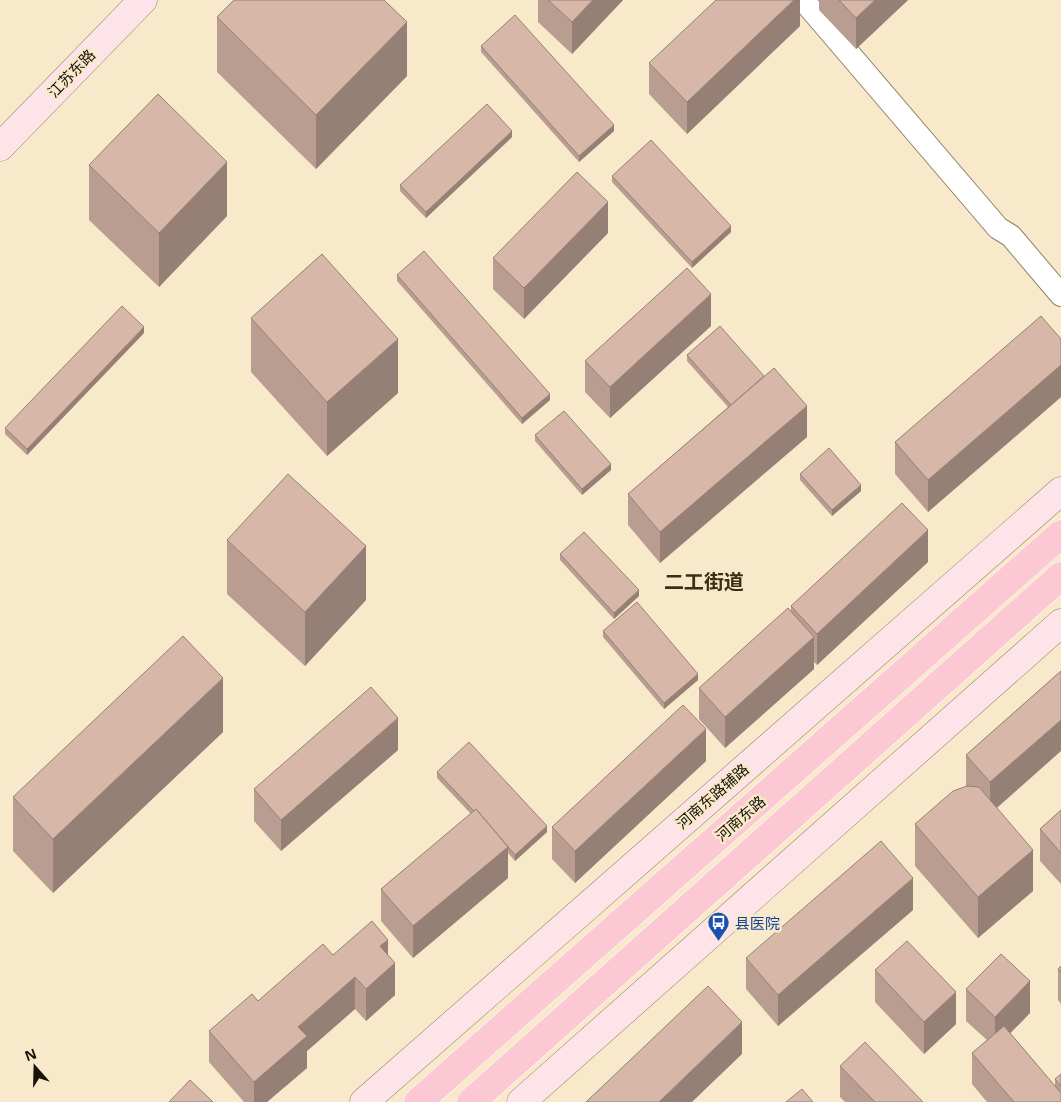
<svg xmlns="http://www.w3.org/2000/svg" width="1061" height="1102" viewBox="0 0 1061 1102" font-family="'Open Sans','Noto Sans SC',sans-serif">
<style>
.lines{fill:none;stroke-linecap:round;stroke-linejoin:round}
.street-casing{stroke:#8f8267;stroke-width:24}
.secondary-casing{stroke:#8f8267;stroke-width:29}
.primary-casing{stroke:#fff;stroke-width:29}
.street{stroke:#fff;stroke-width:22}
.secondary{stroke:#fee4e9;stroke-width:28}
.primary{stroke:#fcc8d3;stroke-width:28}
.wall{fill:#b99d90}
.shaded-wall{fill:#968076}
.building{fill:#d7b7a8;stroke:#968076}
.labels{text-anchor:middle;dominant-baseline:central;stroke-width:5;stroke-linejoin:round;paint-order:stroke}
.street-label{font-size:15px;fill:#191409;stroke:#f8e9cb}
.transit-label{font-size:15px;fill:#164399;stroke:#f8e9cb;text-anchor:start}
.district-label{font-size:20px;font-weight:bold;fill:#3a2f16;stroke:#f8e9cb}
</style>
<rect width="100%" height="100%" fill="#f8e9cb"/>
<g class="lines">
<defs>
<polyline id="street" points="804,1 998,228 1011,236 1061,295"/>
<g id="secondary">
<polyline points="0,147 143,0"/>
<polyline points="364,1102 1061,491"/>
<polyline points="521,1102 1061,623"/>
</g>
<g id="primary">
<polyline points="418,1102 1061,534"/>
<polyline points="471,1102 1061,576"/>
</g>
</defs>
<use href="#street" class="street-casing"/>
<use href="#secondary" class="secondary-casing"/>
<use href="#primary" class="primary-casing"/>
<use href="#street" class="street"/>
<use href="#secondary" class="secondary"/>
<use href="#primary" class="primary"/>
</g>
<g class="wall">
<polygon points="538,0 623,0 572,54 538,22"/>
<polygon points="800,0 800,26 687,134 649,94 649,63"/>
<polygon points="819,0 908,0 856,49 819,10"/>
<polygon points="217,17 407,76 316,169 217,72"/>
<polygon points="481,46 614,131 579,162 481,52"/>
<polygon points="512,137 426,218 400,191 400,185"/>
<polygon points="89,165 227,216 159,287 89,220"/>
<polygon points="612,176 731,232 692,268 612,182"/>
<polygon points="608,233 524,319 493,289 493,258"/>
<polygon points="397,275 550,400 522,424 397,281"/>
<polygon points="251,318 398,393 327,456 251,372"/>
<polygon points="711,326 610,418 585,392 585,361"/>
<polygon points="144,333 27,455 5,434 5,428"/>
<polygon points="1061,339 1061,397 928,512 895,474 895,442"/>
<polygon points="687,355 807,437 660,563 628,525 628,494 728,407 687,361"/>
<polygon points="535,435 611,470 582,495 535,441"/>
<polygon points="800,474 861,491 832,516 800,480"/>
<polygon points="227,540 366,600 305,666 227,594"/>
<polygon points="560,554 639,596 614,619 560,560"/>
<polygon points="928,562 817,665 814,662 814,669 725,748 699,719 699,688 791,612 791,606"/>
<polygon points="603,631 698,680 664,709 603,637"/>
<polygon points="1061,671 997,808 1033,891 978,938 915,866 915,824 966,786 966,755"/>
<polygon points="223,732 53,893 13,851 13,797"/>
<polygon points="398,750 281,851 254,821 254,789"/>
<polygon points="706,761 575,883 552,859 552,827"/>
<polygon points="437,772 547,832 515,861 508,853 508,878 413,958 381,921 381,889 471,814 437,778"/>
<polygon points="1061,810 1061,884 1040,861 1040,829"/>
<polygon points="913,910 778,1026 746,989 746,958"/>
<polygon points="333,955 388,955 395,995 366,1021 355,1009 307,1051 307,1068 267,1102 244,1102 209,1062 209,1031"/>
<polygon points="1061,966 1061,1004 1058,1000 1058,969"/>
<polygon points="875,970 956,1024 924,1054 875,1002"/>
<polygon points="966,989 1030,1013 1010,1033 1055,1086 1055,1079 1061,1074 1061,1102 987,1102 972,1084 972,1053 987,1040 966,1021"/>
<polygon points="840,1066 923,1102 845,1102 840,1097"/>
</g>
<g class="shaded-wall">
<polygon points="593,0 623,0 572,54 572,22"/>
<polygon points="794,0 800,0 800,26 687,134 687,102"/>
<polygon points="875,0 908,0 856,49 856,18"/>
<polygon points="407,22 407,76 316,169 316,115"/>
<polygon points="614,125 614,131 579,162 579,156"/>
<polygon points="512,131 512,137 426,218 426,212"/>
<polygon points="227,162 227,216 159,287 159,233"/>
<polygon points="608,202 608,233 524,319 524,288"/>
<polygon points="731,226 731,232 692,268 692,262"/>
<polygon points="711,294 711,326 610,418 610,387"/>
<polygon points="144,327 144,333 27,455 27,449"/>
<polygon points="398,339 398,393 327,456 327,402"/>
<polygon points="1061,365 1061,397 928,512 928,480"/>
<polygon points="550,394 550,400 522,424 522,418"/>
<polygon points="807,406 807,437 660,563 660,532"/>
<polygon points="611,464 611,470 582,495 582,489"/>
<polygon points="861,485 861,491 832,516 832,510"/>
<polygon points="928,530 928,562 817,665 817,634"/>
<polygon points="366,546 366,600 305,666 305,612"/>
<polygon points="639,590 639,596 614,619 614,613"/>
<polygon points="814,637 814,669 725,748 725,717"/>
<polygon points="698,674 698,680 664,709 664,703"/>
<polygon points="223,678 223,732 53,893 53,839"/>
<polygon points="398,718 398,750 281,851 281,820"/>
<polygon points="1061,720 1061,751 990,814 990,782"/>
<polygon points="706,729 706,761 575,883 575,851"/>
<polygon points="547,826 547,832 515,861 515,855"/>
<polygon points="508,847 508,878 413,958 413,926"/>
<polygon points="1033,850 1033,891 978,938 978,897"/>
<polygon points="913,878 913,910 778,1026 778,995"/>
<polygon points="388,940 388,969 395,963 395,995 366,1021 366,989 380,946"/>
<polygon points="355,977 355,1009 307,1051 307,1068 267,1102 254,1102 254,1082 298,1027"/>
<polygon points="1030,981 1030,1013 995,1049 995,1017"/>
<polygon points="956,992 956,1024 924,1054 924,1022"/>
<polygon points="742,1022 742,1054 692,1102 659,1102"/>
</g>
<g class="building">
<polygon points="234,0 384,0 407,22 316,115 217,17"/>
<polygon points="548,0 593,0 572,22"/>
<polygon points="716,0 794,0 687,102 649,63"/>
<polygon points="839,0 875,0 856,18"/>
<polygon points="515,15 614,125 579,156 481,46"/>
<polygon points="158,94 227,162 159,233 89,165"/>
<polygon points="487,104 512,131 426,212 400,185"/>
<polygon points="651,140 731,226 692,262 612,176"/>
<polygon points="577,172 608,202 524,288 493,258"/>
<polygon points="424,251 550,394 522,418 397,275"/>
<polygon points="322,254 398,339 327,402 251,318"/>
<polygon points="687,268 711,294 610,387 585,361"/>
<polygon points="122,306 144,327 27,449 5,428"/>
<polygon points="1041,316 1061,339 1061,365 928,480 895,442"/>
<polygon points="720,326 764,376 731,405 687,355"/>
<polygon points="774,368 807,406 660,532 628,494"/>
<polygon points="564,411 611,464 582,489 535,435"/>
<polygon points="829,448 861,485 832,510 800,474"/>
<polygon points="288,474 366,546 305,612 227,540"/>
<polygon points="902,503 928,530 817,634 791,606"/>
<polygon points="584,532 639,590 614,613 560,554"/>
<polygon points="637,602 698,674 664,703 603,631"/>
<polygon points="788,608 814,637 725,717 699,688"/>
<polygon points="183,636 223,678 53,839 13,797"/>
<polygon points="1061,671 1061,720 990,782 966,755"/>
<polygon points="371,687 398,718 281,820 254,789"/>
<polygon points="683,705 706,729 575,851 552,827"/>
<polygon points="469,742 547,826 515,855 476,809 474,811 437,772"/>
<polygon points="967,786 979,787 1033,850 978,897 915,824 953,791"/>
<polygon points="476,809 508,847 413,926 381,889"/>
<polygon points="1061,810 1061,853 1040,829"/>
<polygon points="881,841 913,878 778,995 746,958"/>
<polygon points="372,921 388,940 380,946 395,963 366,989 355,977 298,1027 307,1036 254,1082 209,1031 252,994 258,1001 323,944 333,955"/>
<polygon points="907,941 956,992 924,1022 875,970"/>
<polygon points="1001,954 1030,981 995,1017 966,989"/>
<polygon points="1061,966 1061,972 1058,969"/>
<polygon points="708,986 742,1022 659,1102 586,1102"/>
<polygon points="1004,1026 1061,1093 1061,1102 1014,1102 972,1053"/>
<polygon points="865,1042 923,1102 875,1102 840,1066"/>
<polygon points="1061,1074 1061,1086 1055,1079"/>
<polygon points="190,1080 213,1102 169,1102"/>
<polygon points="802,1089 813,1102 786,1102"/>
</g>
<defs>
<symbol id="bus-pin" viewBox="-11 -11 22 30"><path d="M0 17L-7.5 6A9.5 9.5 0 1 1 7.5 6Z" fill="#1a4fb4" stroke="#f8e9cb"/><path d="M-5-6H5V4H4V6H2V4H-2V6H-4V4H-5ZM-3.5-4V0h7V-4ZM-3.5 1.2v1.5H-2V1.2ZM2 1.2v1.5H3.5V1.2Z" fill="#fff"/></symbol>
</defs>
<g fill-rule="evenodd">
<use href="#bus-pin" x="706" y="910" width="25" height="34"/>
</g>
<g class="labels">
<g class="street-label">
<text transform="translate(71 73) rotate(-46)">江苏东路</text>
<text transform="translate(712 796) rotate(-41)">河南东路辅路</text>
<text transform="translate(740 818) rotate(-41)">河南东路</text>
</g>
<g class="transit-label">
<text x="735" y="923">县医院</text>
</g>
<g class="district-label">
<text x="704" y="581">二工街道</text>
</g>
</g>
<g transform="translate(35 1067) rotate(340)" stroke="#f8e9cb" stroke-width="4" paint-order="stroke">
<path d="M0-4L9 19L0 12L-9 19Z" fill="#191409"/>
<text y="-8" font-size="14" font-weight="bold" text-anchor="middle" fill="#191409">N</text>
</g>
</svg>
